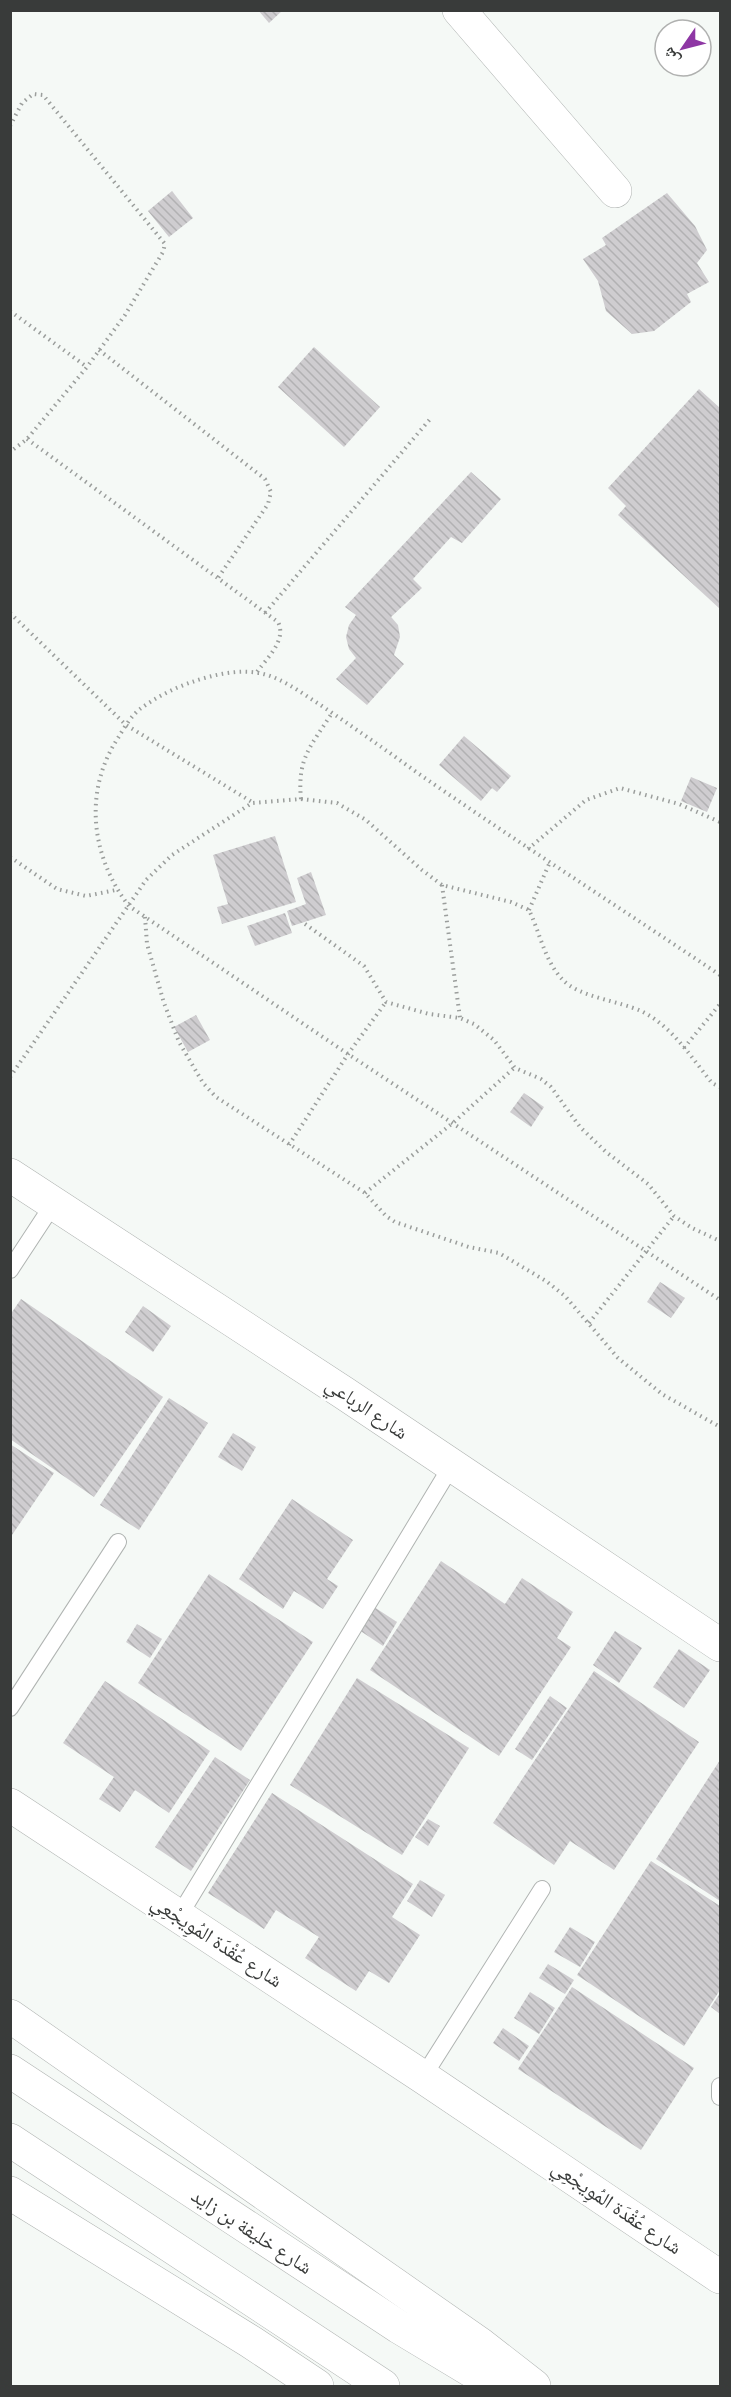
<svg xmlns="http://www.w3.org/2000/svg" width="731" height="2397" viewBox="0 0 731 2397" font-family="'Zilla Slab','Noto Naskh Arabic',serif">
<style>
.building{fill:url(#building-back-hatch)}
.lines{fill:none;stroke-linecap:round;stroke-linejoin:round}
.service-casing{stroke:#b0b4b2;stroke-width:18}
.minor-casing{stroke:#b0b4b2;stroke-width:34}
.primary-casing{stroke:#b0b4b2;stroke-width:34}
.trunk-casing{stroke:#b0b4b2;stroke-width:34}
.path{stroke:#9b9e9c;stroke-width:4;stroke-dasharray:1.5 4.5;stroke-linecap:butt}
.service{stroke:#fff;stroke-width:16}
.minor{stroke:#fff;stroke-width:33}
.primary{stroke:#fff;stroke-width:33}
.trunk{stroke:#fff;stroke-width:33}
.labels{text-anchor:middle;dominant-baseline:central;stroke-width:5;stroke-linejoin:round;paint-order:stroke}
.street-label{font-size:20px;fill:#393b3a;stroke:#fff}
</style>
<defs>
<pattern id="building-back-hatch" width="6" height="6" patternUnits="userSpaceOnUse" patternTransform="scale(1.5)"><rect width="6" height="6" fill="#cfcdd0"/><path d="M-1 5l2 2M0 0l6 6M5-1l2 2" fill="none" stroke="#b2b1b3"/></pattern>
</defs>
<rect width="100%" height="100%" fill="#f5f9f6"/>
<g class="building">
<polygon points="258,10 283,10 269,23"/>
<polygon points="172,191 193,218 169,237 148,211"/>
<polygon points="667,193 695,226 707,250 697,263 709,282 687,294 691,302 654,331 632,334 606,311 598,281 583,259 606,245 602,238"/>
<polygon points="314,347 380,407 344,447 278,387"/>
<polygon points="699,389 720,408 720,609 618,515 626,506 608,488"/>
<polygon points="471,472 501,499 462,543 451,537 413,579 422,588 391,617 398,625 400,637 394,655 404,664 367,705 336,679 356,658 349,649 346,637 349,625 356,615 345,607"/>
<polygon points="464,736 511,776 497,792 492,788 481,801 439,765"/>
<polygon points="691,777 717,788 707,812 681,801"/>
<polygon points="275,836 296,902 222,924 217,907 228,904 213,855"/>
<polygon points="311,872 326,915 292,926 287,911 306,904 297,878"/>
<polygon points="285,913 292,933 255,946 247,926"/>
<polygon points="196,1015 210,1040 188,1052 174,1027"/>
<polygon points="524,1093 544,1107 531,1127 510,1112"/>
<polygon points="660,1282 685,1298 671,1318 647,1302"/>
<polygon points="21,1299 163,1397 94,1497 10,1439 10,1315"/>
<polygon points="143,1306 171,1326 153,1352 125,1332"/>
<polygon points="169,1398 208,1423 139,1530 100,1505"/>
<polygon points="233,1433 256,1447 242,1471 218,1457"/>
<polygon points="10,1444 54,1473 10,1538"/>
<polygon points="292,1499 353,1540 327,1579 338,1586 323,1609 294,1591 283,1609 239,1579"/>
<polygon points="441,1561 505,1604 522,1578 573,1612 557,1638 571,1647 499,1756 370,1670"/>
<polygon points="209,1574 313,1642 241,1751 138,1683"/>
<polygon points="374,1607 397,1622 383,1646 359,1630"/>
<polygon points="137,1624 162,1639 150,1658 126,1642"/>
<polygon points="615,1631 642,1648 619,1683 593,1665"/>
<polygon points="679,1649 710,1670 684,1708 653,1687"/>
<polygon points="594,1671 699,1742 614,1870 570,1841 554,1865 493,1823"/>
<polygon points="357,1678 469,1748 402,1855 290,1785"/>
<polygon points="105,1681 210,1751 169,1813 135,1790 120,1812 99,1799 114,1777 63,1743"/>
<polygon points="550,1696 567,1708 532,1760 515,1749"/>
<polygon points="215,1757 250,1780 191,1871 155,1847"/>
<polygon points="720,1760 720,1901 656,1859"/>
<polygon points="272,1793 413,1884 392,1917 420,1935 389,1983 369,1971 356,1991 305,1958 319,1937 276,1910 264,1929 208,1893"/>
<polygon points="428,1819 440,1826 428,1846 415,1837"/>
<polygon points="651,1861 720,1906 720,1990 684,2046 577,1975"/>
<polygon points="420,1880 445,1895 432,1917 407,1901"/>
<polygon points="570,1927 595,1942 580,1967 554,1952"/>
<polygon points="548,1964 574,1980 565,1994 539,1978"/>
<polygon points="572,1987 694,2068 641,2150 518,2069"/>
<polygon points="530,1992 555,2008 539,2034 514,2018"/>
<polygon points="720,1993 720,2014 711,2007"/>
<polygon points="503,2028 529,2046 519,2061 493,2043"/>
</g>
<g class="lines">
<defs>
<g id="service">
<polyline points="10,1270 54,1203"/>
<polyline points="10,1708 118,1542"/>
<polyline points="179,1916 452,1465"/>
<polyline points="423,2077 542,1889"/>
<polyline points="720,2086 720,2097"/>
</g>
<g id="minor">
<polyline points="459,10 615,191"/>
<polyline points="10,1175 344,1393 720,1645"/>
<polyline points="10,1805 423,2077 720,2277"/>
</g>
<g id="primary">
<polyline points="10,2016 480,2344 534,2386"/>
<polyline points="10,2193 251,2342 317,2386"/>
</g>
<g id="trunk">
<polyline points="10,2071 399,2327 497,2386"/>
<polyline points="10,2140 383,2386"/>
</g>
</defs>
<use href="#service" class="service-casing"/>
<use href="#minor" class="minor-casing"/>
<use href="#primary" class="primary-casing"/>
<use href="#trunk" class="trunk-casing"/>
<g class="path">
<polyline points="10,126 22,103 33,94 43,95 165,244 163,252 125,315 87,367 27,439 10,452"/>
<polyline points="10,311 87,367"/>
<polyline points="99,350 265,479 271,492 268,504 218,578"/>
<path d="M 27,439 L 278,622 C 287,640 267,658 257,672"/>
<polyline points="10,613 126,725 252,802"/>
<polyline points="265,613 431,418"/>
<path d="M 301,799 L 337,803 L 366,820 L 422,870 L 442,885 L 511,902 L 529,910 C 540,933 545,962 563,980 C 579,997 619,1001 641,1011 C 672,1026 691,1057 712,1083 L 720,1087"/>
<polyline points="528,849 586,800 620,788 679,804 720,822"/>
<polyline points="10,857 57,889 86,896 116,890"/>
<polyline points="442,885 460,1018"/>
<polyline points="529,910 550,862"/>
<polyline points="145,917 147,944 164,1003 179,1042 203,1083 216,1097 365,1193 386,1216 395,1222 469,1247 499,1253 546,1281 565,1296 618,1358 662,1394 720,1427"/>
<polyline points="305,924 364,966 386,1002 429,1014 460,1018 474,1024 494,1040 515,1068 541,1079 551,1087 580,1127 606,1152 648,1184 674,1216 692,1228 720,1241"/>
<path d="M 720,975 C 620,908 519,843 419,774 C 386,750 353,727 319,704 C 300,692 281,677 259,673 C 238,669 212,675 192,682 C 174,688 155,698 140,709 C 131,716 124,728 118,738 C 83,791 91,857 129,906 L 348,1054 L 720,1300"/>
<polyline points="684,1048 720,1004"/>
<path d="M 10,1077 L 146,880 L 172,855 L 252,803 L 301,799 C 297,758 311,746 332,713"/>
<polyline points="289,1145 348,1054 386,1002"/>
<polyline points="365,1193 454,1122 514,1068"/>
<polyline points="589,1323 674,1216"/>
</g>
<use href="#service" class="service"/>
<use href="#minor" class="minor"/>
<use href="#primary" class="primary"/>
<use href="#trunk" class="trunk"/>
</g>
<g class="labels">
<g class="street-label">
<text transform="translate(367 1408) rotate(34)">شارع الرباعي</text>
<text transform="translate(217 1941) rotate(33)">شارع عُقْدَة المُوِيجْعِي</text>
<text transform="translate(617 2207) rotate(34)">شارع عُقْدَة المُوِيجْعِي</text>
<text transform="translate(252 2231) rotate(33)">شارع خليفة بن زايد</text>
</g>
</g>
<rect width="731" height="2397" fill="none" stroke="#393b3a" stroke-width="24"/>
<g transform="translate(683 48) rotate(235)"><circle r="28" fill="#ffffff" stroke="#b0b1b0" stroke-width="1.5"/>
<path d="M0-4.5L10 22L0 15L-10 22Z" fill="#8e37a4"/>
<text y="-9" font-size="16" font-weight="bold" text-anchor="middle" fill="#393b3a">ش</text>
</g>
</svg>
